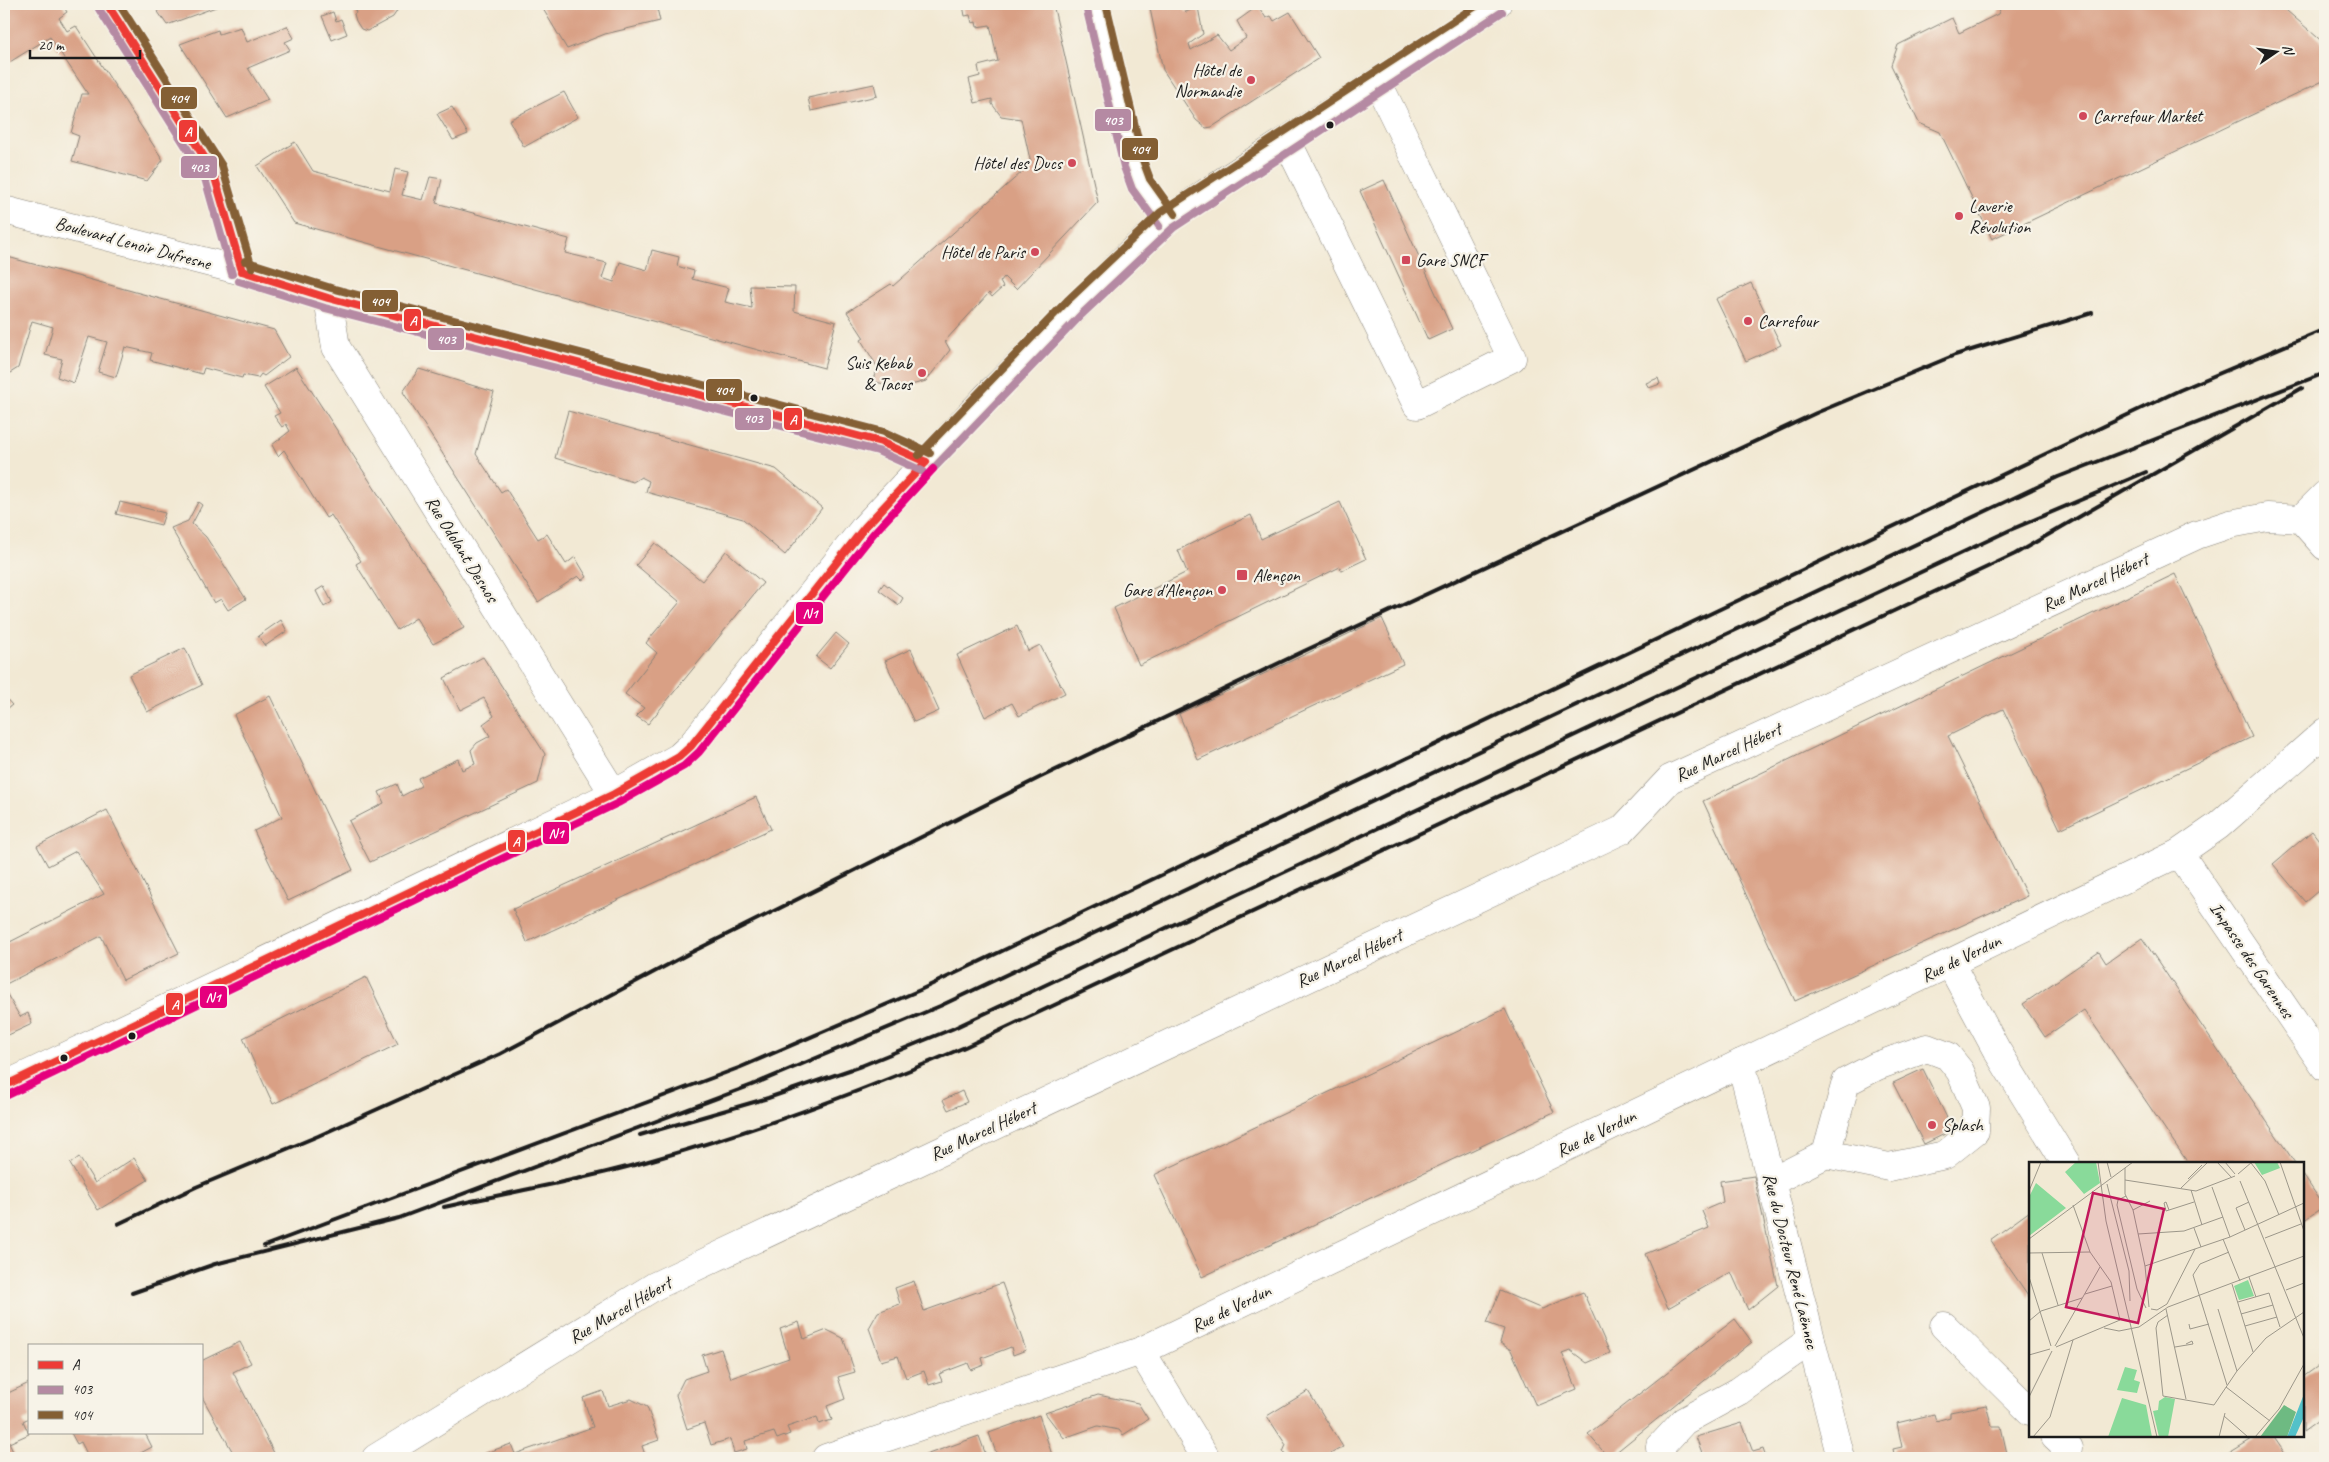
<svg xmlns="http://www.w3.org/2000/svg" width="2329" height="1462" viewBox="0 0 2329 1462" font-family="Caveat,sans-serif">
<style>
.building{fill:#d9a085}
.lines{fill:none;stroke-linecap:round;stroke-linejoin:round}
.minor-casing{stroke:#878278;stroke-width:29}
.minor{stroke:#fff;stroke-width:28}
.rail{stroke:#1c1c1c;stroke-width:4}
.bus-1-casing{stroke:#f7f3e8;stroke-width:11}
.bus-2-casing{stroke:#f7f3e8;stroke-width:11}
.bus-3-casing{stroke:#f7f3e8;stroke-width:11}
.bus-4-casing{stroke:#f7f3e8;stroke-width:11}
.bus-1{stroke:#ed3b36;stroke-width:8}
.bus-2{stroke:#b58aa3;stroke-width:8}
.bus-3{stroke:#845f34;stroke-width:8}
.bus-4{stroke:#e5007d;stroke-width:8}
.poi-dot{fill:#d1495b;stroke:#f7f3e8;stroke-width:2}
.bus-dot{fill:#1c1c1c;stroke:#f7f3e8;stroke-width:2}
.labels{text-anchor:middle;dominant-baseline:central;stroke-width:4.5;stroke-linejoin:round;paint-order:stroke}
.poi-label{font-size:18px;fill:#1c1c1c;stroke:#f7f3e8;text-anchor:start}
.street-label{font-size:18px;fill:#1c1c1c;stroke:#f7f3e8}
.inset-road{fill:none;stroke:#9c978a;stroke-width:1}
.view{fill:#c2185b;fill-opacity:0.15;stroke:#c2185b;stroke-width:2.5}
.inset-edge{fill:none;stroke:#1c1c1c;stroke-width:2.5}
.line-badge{stroke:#f7f3e8;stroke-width:2}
.badge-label{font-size:14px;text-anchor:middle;font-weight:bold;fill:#fff}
</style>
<rect width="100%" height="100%" fill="#f7f3e8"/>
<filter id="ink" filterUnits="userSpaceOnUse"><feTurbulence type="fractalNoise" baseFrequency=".02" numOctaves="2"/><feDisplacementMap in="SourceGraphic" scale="10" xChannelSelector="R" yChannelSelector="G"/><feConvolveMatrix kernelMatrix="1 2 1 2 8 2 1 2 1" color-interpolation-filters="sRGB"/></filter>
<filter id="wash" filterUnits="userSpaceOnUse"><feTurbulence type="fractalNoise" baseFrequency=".0096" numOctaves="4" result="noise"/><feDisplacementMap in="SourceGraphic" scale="20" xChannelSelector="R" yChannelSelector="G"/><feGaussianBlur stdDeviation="1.12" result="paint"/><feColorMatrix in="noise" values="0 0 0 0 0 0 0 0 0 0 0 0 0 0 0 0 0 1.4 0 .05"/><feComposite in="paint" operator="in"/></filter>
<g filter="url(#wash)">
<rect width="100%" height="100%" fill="#f2e9d4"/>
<g id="blocks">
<g class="building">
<polygon points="4,4 62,4 67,12 59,18 67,31 76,26 163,160 147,181 72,161 79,136 71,133 82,94 88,94 50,37 5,65"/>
<polygon points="159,4 224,4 167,25 154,6"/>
<polygon points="353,4 393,4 397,11 393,17 367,31 361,29 356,21 354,14 356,13"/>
<polygon points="540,4 656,4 660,21 605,34 567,49"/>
<polygon points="1053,4 1098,202 1016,289 1004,277 1000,282 1003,287 992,297 989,293 945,341 950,350 926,381 900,388 872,381 878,368 861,340 864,338 847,312 891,284 893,286 1031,164 1021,119 1001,116 992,104 992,99 975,103 969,79 980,76 978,66 998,61 990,25 977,27 976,22 972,23 970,15 965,16 963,5"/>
<polygon points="1149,4 1180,4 1186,12 1198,7 1203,34 1189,44 1191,50 1217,35 1229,50 1246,38 1237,21 1258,6 1266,18 1271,16 1274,21 1290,12 1319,58 1212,127 1206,128 1196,120 1163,70"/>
<polygon points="2002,4 2279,4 2325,44 2325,80 1992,239 1940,132 1919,123 1891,65 1898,45 1952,18 1959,33 1998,14"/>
<polygon points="333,12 336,21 341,19 347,34 332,40 322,16"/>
<polygon points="287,26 294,38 285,42 290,50 248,68 268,100 227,118 180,44 218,30 219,34 241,27 247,42"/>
<polygon points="874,84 877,96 811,111 808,98"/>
<polygon points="564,92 578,117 524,147 509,120"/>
<polygon points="452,107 468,134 453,140 437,114"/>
<polygon points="295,142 313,171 390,191 395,169 408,172 402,195 423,200 430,177 442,179 436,203 569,239 565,253 607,263 602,278 614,282 620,262 647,270 652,250 679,257 677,266 694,271 692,279 729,288 725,302 752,308 750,286 795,287 794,311 836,322 824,368 294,223 257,166"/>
<polygon points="1384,180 1452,329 1428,340 1360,191"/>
<polygon points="4,256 274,330 289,357 264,376 261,374 258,378 243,375 242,378 204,368 202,374 150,360 152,353 125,347 116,377 98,372 107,342 89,337 74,383 57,377 62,359 45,355 53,327 32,321 18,368 10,373 4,372"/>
<polygon points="1751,283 1781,345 1746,361 1716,299"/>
<polygon points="296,367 455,613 464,628 433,644 416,618 397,630 357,566 356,564 361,561 331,515 326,518 284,450 278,456 272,445 290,431 286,424 282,427 274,416 280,413 264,387"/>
<polygon points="419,369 494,392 476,454 501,492 506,489 538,539 547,534 566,564 575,557 587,577 582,580 578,576 538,602 403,392"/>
<polygon points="1658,378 1660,384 1649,388 1646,383"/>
<polygon points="568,411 776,469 822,508 785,555 743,519 646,492 649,481 641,477 633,482 555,458"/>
<polygon points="120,502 165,513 161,525 116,514"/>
<polygon points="198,502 202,505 192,524 206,537 246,599 228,610 221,599 214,603 171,528 188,521"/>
<polygon points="1340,502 1366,559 1341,571 1340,567 1139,665 1114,608 1187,572 1178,550 1251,515 1261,539"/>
<polygon points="655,543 702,581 726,551 763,583 648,724 636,716 644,708 625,694 657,653 646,643 649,639 680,602 636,565"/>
<polygon points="2175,574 2252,737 2060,829 2003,709 1948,736 2027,896 1795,1001 1703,801"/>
<polygon points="884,583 903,598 899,605 879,590"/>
<polygon points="324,586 332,602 324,607 316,591"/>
<polygon points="1382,618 1403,664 1198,760 1179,714"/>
<polygon points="281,620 287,631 265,646 258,636"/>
<polygon points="1017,626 1028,651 1040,645 1065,693 1019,716 1012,703 985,717 957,655"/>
<polygon points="836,633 849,644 830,668 816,657"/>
<polygon points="185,648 202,685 147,712 129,675"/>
<polygon points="911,649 939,711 914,722 885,661"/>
<polygon points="483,657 545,754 538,783 370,862 349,821 384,803 379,792 397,784 402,796 421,786 418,778 458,759 462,770 475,764 471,750 477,743 490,736 483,724 494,716 484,698 460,710 444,678"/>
<polygon points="4,696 12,705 4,711"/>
<polygon points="270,696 353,870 288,901 254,831 282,817 234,715"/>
<polygon points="756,797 771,829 527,942 513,909"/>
<polygon points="107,810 179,953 123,980 101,936 4,985 4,945 104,894 76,851 48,866 37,846"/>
<polygon points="2312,831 2325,848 2325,885 2305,902 2273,864"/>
<polygon points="2142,938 2295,1163 2188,1163 2084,1010 2045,1037 2023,1004 2099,952 2106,963"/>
<polygon points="366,977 398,1044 273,1104 243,1038"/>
<polygon points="4,989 20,1017 28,1013 32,1024 4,1037"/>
<polygon points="1505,1009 1554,1112 1202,1277 1154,1175"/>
<polygon points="1923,1069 1953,1130 1924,1144 1893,1083"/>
<polygon points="962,1091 967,1102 948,1110 943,1100"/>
<polygon points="79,1157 95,1183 134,1158 148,1180 98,1210 70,1164"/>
<polygon points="2303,1175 2324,1206 2303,1221"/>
<polygon points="1754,1176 1778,1286 1748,1310 1731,1272 1668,1308 1645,1254 1709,1228 1702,1211 1723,1202 1720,1181"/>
<polygon points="2030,1211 2030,1298 1990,1240"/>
<polygon points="914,1281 924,1311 1002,1283 1026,1350 1013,1355 1011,1347 982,1358 984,1365 971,1370 968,1363 939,1374 942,1381 929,1385 924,1371 906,1378 898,1356 881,1361 869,1328 878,1312 900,1304 895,1288"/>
<polygon points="1500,1291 1542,1309 1583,1292 1610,1353 1587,1363 1570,1350 1562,1353 1577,1389 1536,1406 1511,1350 1500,1343 1504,1329 1487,1323"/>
<polygon points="1735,1319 1752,1342 1609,1458 1588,1434"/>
<polygon points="799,1322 804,1339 827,1330 843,1338 855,1372 838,1377 845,1399 827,1406 832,1420 819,1424 817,1417 787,1427 790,1434 777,1439 774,1432 745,1441 747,1449 734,1453 730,1439 711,1445 704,1423 687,1429 676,1395 684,1379 707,1371 702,1355 721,1349 731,1378 789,1358 780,1329"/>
<polygon points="240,1342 251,1363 233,1372 275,1455 267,1458 236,1458 201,1395 201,1361"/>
<polygon points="2325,1361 2325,1416 2303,1432 2303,1377"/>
<polygon points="29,1383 29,1418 23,1421 29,1434 9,1443 16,1458 4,1458 4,1395"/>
<polygon points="603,1391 608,1406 631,1399 647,1407 659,1440 642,1446 646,1458 481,1458 483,1454 511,1444 515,1454 593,1427 583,1398"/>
<polygon points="1308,1391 1343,1447 1323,1458 1287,1458 1283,1452 1286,1445 1267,1416"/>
<polygon points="1098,1395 1138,1403 1148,1419 1123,1435 1119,1430 1098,1426 1064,1438 1045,1413"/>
<polygon points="1986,1405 1992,1427 2001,1427 2008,1458 1895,1458 1893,1449 1902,1447 1897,1423 1934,1414 1936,1421 1950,1417 1950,1412"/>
<polygon points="1039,1415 1053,1458 998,1458 989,1433"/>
<polygon points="1742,1423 1753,1452 1763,1449 1766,1458 1704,1458 1696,1437"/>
<polygon points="71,1433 145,1433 152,1447 131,1458 89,1458 81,1442 77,1444"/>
<polygon points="979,1436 987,1458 917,1458"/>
<polygon points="2257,1436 2273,1436 2288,1458 2221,1458"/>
</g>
</g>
</g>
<g filter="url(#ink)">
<use href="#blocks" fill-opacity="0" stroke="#878278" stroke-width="1"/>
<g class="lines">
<defs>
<g id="minor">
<polyline points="107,4 213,171 242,271"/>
<polyline points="1096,4 1133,163 1141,184 1167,220"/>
<polyline points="1287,141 1417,405 1512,358 1378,83"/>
<polyline points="4,210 242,271 328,298 881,442 926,462"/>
<polyline points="328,298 336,347 614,794"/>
<polyline points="2301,519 2325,495"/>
<polyline points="2179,853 2325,1067"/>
<polyline points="1950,963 1996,1049 2066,1163"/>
<polyline points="1741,1063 1841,1458"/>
<polyline points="4,1086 614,794 679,757 691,746 865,527 993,390 1131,252 1167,220 1216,186 1497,4"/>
<polyline points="1771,1182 1826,1154 1889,1167 1945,1155 1975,1131 1976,1108 1960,1071 1948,1056 1927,1048 1877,1066 1846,1082 1826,1154"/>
<polyline points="1944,1326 2030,1411"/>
<polyline points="1141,1351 1206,1458"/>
<polyline points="2055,1436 2068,1448 2063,1458"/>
<polyline points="376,1458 655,1286 1622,830 1670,779 2197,535 2230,524 2267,517 2301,519 2325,546"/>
<polyline points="826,1458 1141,1351 2179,853 2218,826 2325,732"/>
<polyline points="1662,1458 1660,1447 1684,1421 1739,1391 1811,1340"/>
</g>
</defs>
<use href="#minor" class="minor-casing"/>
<use href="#minor" class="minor"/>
<g class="rail">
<polyline points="640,1135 768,1098 861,1066 952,1029 2010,530 2146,472"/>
<path d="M 444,1207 C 515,1191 589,1179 659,1158 C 764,1128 865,1090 965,1047 L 2015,554 L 2302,388"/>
<polyline points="118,1224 196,1187 318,1136 500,1054 690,953 1039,778 1302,652 1816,413 1955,355 2092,313"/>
<polyline points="264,1246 741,1067 920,990 2180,390 2325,329"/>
<polyline points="132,1293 215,1264 399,1218 752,1085 940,1006 2058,477 2325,373"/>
</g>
<defs>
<g id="bus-1">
<polyline points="107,4 213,171 242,271"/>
<polyline points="242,271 328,298 881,442 926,462"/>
<polyline points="4,1086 614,794 679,757 691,746 865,527 926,462"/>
</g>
<g id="bus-2">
<polyline points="1086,6 1124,167 1132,189 1159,226"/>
<polyline points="99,9 204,175 232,274"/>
<polyline points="239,281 325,308 878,451 922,471"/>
<polyline points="933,469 1081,315 1173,228 1502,12"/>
</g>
<g id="bus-3">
<polyline points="119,4 222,166 252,268"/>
<polyline points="1106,4 1143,160 1150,179 1175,214"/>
<polyline points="245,261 331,288 884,432 930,453"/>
<polyline points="919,455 1067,301 1161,212 1479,4"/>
</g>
<polyline id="bus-4" points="8,1095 618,803 684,766 699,752 873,534 933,469"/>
</defs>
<use href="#bus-1" class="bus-1-casing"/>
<use href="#bus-2" class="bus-2-casing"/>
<use href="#bus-3" class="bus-3-casing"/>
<use href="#bus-4" class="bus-4-casing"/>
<use href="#bus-1" class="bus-1"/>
<use href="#bus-2" class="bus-2"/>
<use href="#bus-3" class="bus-3"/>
<use href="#bus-4" class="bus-4"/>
</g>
</g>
<g class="poi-dot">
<circle cx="1251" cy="80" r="5"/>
<circle cx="2083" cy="116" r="5"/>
<circle cx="1072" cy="163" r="5"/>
<circle cx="1959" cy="216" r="5"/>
<circle cx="1035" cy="252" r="5"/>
<rect x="1401" y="255" width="10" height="10" rx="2.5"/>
<circle cx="1748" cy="321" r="5"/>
<circle cx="922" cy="373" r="5"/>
<rect x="1236" y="569" width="12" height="12" rx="2.5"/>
<circle cx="1222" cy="590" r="5"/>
<circle cx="1932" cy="1125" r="5"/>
</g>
<g class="bus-dot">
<circle cx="1330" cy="125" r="4.5"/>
<circle cx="754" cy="398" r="4.5"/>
<circle cx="132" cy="1036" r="4.5"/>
<circle cx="64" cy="1058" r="4.5"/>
</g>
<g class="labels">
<g class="poi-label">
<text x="1241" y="70" text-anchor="end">Hôtel de<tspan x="1241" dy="21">Normandie</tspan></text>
<text x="2093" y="116">Carrefour Market</text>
<text x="1062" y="163" text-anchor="end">Hôtel des Ducs</text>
<text x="1969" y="206">Laverie<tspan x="1969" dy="21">Révolution</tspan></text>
<text x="1025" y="252" text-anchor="end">Hôtel de Paris</text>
<text x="1416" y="260">Gare SNCF</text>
<text x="1758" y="321">Carrefour</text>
<text x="912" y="363" text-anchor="end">Suis Kebab<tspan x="912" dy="21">&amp; Tacos</tspan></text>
<text x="1253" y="575">Alençon</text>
<text x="1212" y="590" text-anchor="end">Gare d'Alençon</text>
<text x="1942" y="1125">Splash</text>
</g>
<g class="street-label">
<text transform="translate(133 243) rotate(15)">Boulevard Lenoir Dufresne</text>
<text transform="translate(462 549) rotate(58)">Rue Odolant Desnos</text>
<text transform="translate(2095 582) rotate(-25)">Rue Marcel Hébert</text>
<text transform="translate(1728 752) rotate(-25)">Rue Marcel Hébert</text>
<text transform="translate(1349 958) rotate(-25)">Rue Marcel Hébert</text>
<text transform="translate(1961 958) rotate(-26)">Rue de Verdun</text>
<text transform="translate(2252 960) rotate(56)">Impasse des Garennes</text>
<text transform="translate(983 1131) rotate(-25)">Rue Marcel Hébert</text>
<text transform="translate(1596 1133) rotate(-26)">Rue de Verdun</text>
<text transform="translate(1791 1261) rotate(76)">Rue du Docteur René Laënnec</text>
<text transform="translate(1231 1308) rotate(-26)">Rue de Verdun</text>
<text transform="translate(620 1310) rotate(-30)">Rue Marcel Hébert</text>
</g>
</g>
<g transform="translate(2029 1162)">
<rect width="275" height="275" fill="#f2e9d4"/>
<path d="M 47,0 L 67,0 L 71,21 L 55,32 L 36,10 ZM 225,0 L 248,0 L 251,6 L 233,13 ZM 7,21 L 37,46 L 0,74 L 0,35 ZM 219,118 L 225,134 L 210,138 L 205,124 ZM 96,205 L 108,208 L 105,218 L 111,220 L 108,231 L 88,228 ZM 136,235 L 146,237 L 139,275 L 130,275 L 124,249 L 129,248 L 130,239 ZM 93,236 L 117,243 L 123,275 L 79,275 Z" fill="#89da9a"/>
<path d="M 255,243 L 267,250 L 258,275 L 231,275 Z" fill="#6eba82"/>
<path d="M 275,232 L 274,257 L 266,275 L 258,275 Z" fill="#53c1c9"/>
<path class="inset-road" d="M 69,0 L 77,59 L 128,275M 78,0 L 82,15M 188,0 L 203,16M 196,0 L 206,12M 251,0 L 275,69M 222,1 L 236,19 L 250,53M 96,6 L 96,32 L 104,48 L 116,104 L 120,145M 209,12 L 223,0M 159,17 L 173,3M 96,18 L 167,29 L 206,14M 211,19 L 275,176M 78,22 L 100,109 L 101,139M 183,25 L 201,75M 152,26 L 179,0M 162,28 L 173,63M 0,29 L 12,0M 97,34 L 89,38 L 88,43 L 108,127 L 117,146M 104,48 L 121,39M 140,48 L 137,40 L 135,41 L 137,49 L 165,40M 165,66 L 172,85M 216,68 L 207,46 L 220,40M 109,72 L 155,69 L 194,55M 236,76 L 272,62M 0,77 L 104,0M 194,77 L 211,119M 0,91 L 61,90M 13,91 L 29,143M 116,104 L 201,75 L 275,41M 0,115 L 22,184M 220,115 L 227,135M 203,122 L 224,190M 257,128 L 275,121M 56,132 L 83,124M 209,140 L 240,131 L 251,165M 138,142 L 166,87M 122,147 L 128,148 L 138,142M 137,147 L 157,237M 189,147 L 208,209M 212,152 L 244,143M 139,153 L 129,160 L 127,166 L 134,234 L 185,243 L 208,209 L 237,176 L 275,150M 0,159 L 12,149 L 53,136M 160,162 L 161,167 L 180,162M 216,164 L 248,155M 75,166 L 90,169 L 110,165 L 139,145 L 275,94M 26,184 L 71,105M 27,185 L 91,158 L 82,120 L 61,90 L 44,43M 146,185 L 164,182 L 163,179 L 157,182M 0,193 L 21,187M 198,223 L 164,113 L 171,102 L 200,90M 197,225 L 241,259M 0,235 L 23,189M 195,254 L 219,275M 4,275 L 21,255 L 44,178M 190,275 L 196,251M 226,275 L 250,247 L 275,202"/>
<path class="view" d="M 64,31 L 135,47 L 109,161 L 37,145 Z"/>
<rect width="275" height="275" class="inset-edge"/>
</g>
<g class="line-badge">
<rect x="160" y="86" width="38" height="24" rx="5" fill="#845f34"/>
<rect x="1094" y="108" width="38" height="24" rx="5" fill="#b58aa3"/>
<rect x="178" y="119" width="20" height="24" rx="5" fill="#ed3b36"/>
<rect x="1121" y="137" width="38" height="24" rx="5" fill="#845f34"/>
<rect x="180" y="155" width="38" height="24" rx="5" fill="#b58aa3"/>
<rect x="361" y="289" width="38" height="24" rx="5" fill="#845f34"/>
<rect x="403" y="308" width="19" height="24" rx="5" fill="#ed3b36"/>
<rect x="427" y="327" width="38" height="24" rx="5" fill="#b58aa3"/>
<rect x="705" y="378" width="38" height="24" rx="5" fill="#845f34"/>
<rect x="734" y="407" width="38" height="24" rx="5" fill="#b58aa3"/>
<rect x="783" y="407" width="20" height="24" rx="5" fill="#ed3b36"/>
<rect x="795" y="601" width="29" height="24" rx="5" fill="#e5007d"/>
<rect x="542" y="821" width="28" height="24" rx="5" fill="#e5007d"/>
<rect x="507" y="829" width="19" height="24" rx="5" fill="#ed3b36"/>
<rect x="199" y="985" width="29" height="24" rx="5" fill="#e5007d"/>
<rect x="165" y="992" width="19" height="24" rx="5" fill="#ed3b36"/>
</g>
<g class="badge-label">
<text x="179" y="103">404</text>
<text x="1113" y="125">403</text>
<text x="188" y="136">A</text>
<text x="1140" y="154">404</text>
<text x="199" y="172">403</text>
<text x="380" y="306">404</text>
<text x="413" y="325">A</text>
<text x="446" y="344">403</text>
<text x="724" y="395">404</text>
<text x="753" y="423">403</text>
<text x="793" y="424">A</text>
<text x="810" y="618">N1</text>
<text x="556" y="838">N1</text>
<text x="516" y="846">A</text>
<text x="213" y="1002">N1</text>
<text x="175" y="1009">A</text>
</g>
<rect width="2329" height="1462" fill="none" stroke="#f7f3e8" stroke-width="20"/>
<rect x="28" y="1344" width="175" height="90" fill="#f7f3e8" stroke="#9f9d96"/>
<rect x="38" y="1361" width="25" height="8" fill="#ed3b36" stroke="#9f9d96"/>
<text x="72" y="1370" font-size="15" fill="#1c1c1c">A</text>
<rect x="38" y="1386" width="25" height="8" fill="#b58aa3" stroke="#9f9d96"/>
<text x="72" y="1394" font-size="15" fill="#1c1c1c">403</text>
<rect x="38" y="1411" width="25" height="8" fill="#845f34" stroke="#9f9d96"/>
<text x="72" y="1420" font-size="15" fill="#1c1c1c">404</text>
<g transform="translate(2276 52) rotate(77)" stroke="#f7f3e8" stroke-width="4" paint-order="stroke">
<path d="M0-4L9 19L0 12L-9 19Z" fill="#1c1c1c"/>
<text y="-8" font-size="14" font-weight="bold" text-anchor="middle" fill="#1c1c1c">N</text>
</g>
<path d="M30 50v8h110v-8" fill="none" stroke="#1c1c1c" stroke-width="2.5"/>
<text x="38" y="50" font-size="15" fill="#1c1c1c" stroke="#f7f3e8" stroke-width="4" paint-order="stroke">20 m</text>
</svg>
